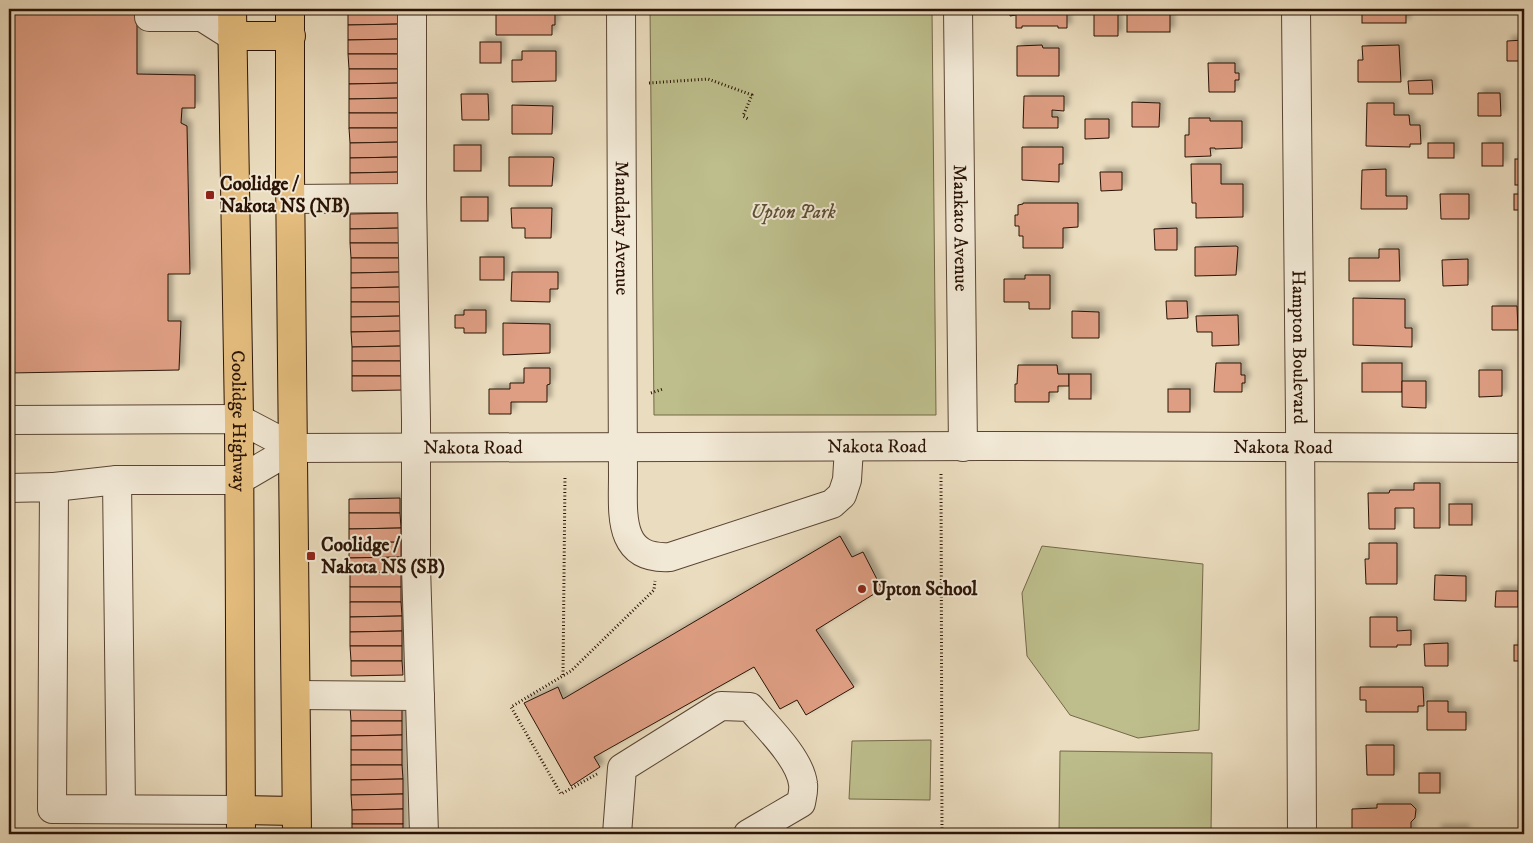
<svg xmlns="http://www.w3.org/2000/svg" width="1533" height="843" viewBox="0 0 1533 843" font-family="'IM FELL DW Pica',serif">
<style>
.green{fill:#bdbe8c;stroke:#746848}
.building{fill:#de9e83;stroke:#2a1305;filter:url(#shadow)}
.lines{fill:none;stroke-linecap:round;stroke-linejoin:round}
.minor-casing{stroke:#5a4533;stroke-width:30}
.major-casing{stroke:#2a1305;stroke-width:30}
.path{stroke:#2a1305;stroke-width:3;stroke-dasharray:1 2.5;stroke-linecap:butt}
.minor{stroke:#f1e8d5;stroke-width:28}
.major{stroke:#e5be7f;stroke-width:28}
.poi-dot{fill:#8f2418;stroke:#f1e8d5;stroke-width:2}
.labels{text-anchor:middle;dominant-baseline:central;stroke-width:4;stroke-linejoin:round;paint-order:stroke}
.poi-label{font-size:19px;font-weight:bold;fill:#2a1305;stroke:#f1e8d5;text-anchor:start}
.park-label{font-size:19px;font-style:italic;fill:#5d4f34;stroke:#f1e8d5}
.street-label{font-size:19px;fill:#2a1305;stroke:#f1e8d5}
</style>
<defs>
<filter id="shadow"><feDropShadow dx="4.5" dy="-4.5" stdDeviation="2.5" flood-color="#0004"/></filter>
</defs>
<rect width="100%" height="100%" fill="#eadcbe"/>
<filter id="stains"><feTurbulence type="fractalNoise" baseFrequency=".004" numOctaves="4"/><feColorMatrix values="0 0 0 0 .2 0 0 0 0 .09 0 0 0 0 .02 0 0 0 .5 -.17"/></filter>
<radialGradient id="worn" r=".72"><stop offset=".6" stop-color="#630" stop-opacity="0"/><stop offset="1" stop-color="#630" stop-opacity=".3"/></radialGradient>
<g class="green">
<polygon points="650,9 932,9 936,415 654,415"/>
<polygon points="1042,546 1203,564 1199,730 1138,738 1070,715 1027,656 1022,593"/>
<polygon points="931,740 930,800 849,799 852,741"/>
<polygon points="1060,751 1212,753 1211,834 1059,834"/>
</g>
<g class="building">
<polygon points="9,9 137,9 137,74 195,75 195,108 182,108 181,123 187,126 190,274 168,274 168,321 181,321 179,370 9,373"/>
<polygon points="400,9 400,24 348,25 348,10"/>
<polygon points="496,9 555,9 555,25 552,25 552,35 496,35"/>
<polygon points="1010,9 1067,9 1067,28 1058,28 1058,26 1022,26 1022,28 1016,28 1016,15 1010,16"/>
<rect x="1127" y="9" width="43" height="23"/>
<rect x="1362" y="9" width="44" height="14"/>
<polygon points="1118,11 1118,36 1094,36 1094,12"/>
<polygon points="400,24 400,39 348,40 348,25"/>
<polygon points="400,39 400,54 348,54 348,40"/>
<polygon points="1524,40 1524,61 1507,61 1507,41"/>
<rect x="480" y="42" width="21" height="21"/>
<polygon points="1042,45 1043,48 1059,48 1059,76 1017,76 1017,46"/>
<polygon points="1399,45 1401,82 1358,82 1358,60 1363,60 1362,46"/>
<polygon points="522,51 556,51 556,81 512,82 512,60 522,60"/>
<polygon points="348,54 400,54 400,69 349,69"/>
<polygon points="1208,63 1235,63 1235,73 1239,73 1239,80 1235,80 1235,92 1209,92"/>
<polygon points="349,69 400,69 400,83 349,84"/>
<polygon points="1432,80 1433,94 1409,94 1408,81"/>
<polygon points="400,83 401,98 349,99 349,84"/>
<polygon points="1478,93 1500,93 1501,116 1478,116"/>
<polygon points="461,94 488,94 489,120 462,120"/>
<polygon points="1024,96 1064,96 1064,111 1052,110 1052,117 1058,117 1058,128 1023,128"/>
<polygon points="401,98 401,113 349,113 349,99"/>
<polygon points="1132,102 1160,103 1159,127 1132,127"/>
<polygon points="1367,103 1394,103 1394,115 1409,115 1410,125 1420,125 1421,144 1410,144 1410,147 1366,146"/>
<polygon points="512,105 553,106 552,134 512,134"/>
<rect x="349" y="113" width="52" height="15"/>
<polygon points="1189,118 1210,118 1210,121 1242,121 1242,148 1215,149 1215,148 1210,148 1211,156 1185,157 1185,135 1189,135"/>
<polygon points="1085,119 1109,119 1109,138 1085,139"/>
<polygon points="349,128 401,128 401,142 350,143"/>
<polygon points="401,142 401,157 350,158 350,143"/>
<rect x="1428" y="143" width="26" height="15"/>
<rect x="1482" y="143" width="21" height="23"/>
<rect x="454" y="145" width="27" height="26"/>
<polygon points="1022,147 1063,147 1063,164 1059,164 1059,182 1022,180"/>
<polygon points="401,157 401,172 350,173 350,158"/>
<polygon points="509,157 552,157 554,158 552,186 509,186"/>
<rect x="1515" y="159" width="9" height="26"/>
<polygon points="1191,164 1221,164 1221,184 1243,184 1243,217 1196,218 1196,203 1192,203"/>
<polygon points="1386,169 1386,196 1407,196 1407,209 1361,209 1362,170"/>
<polygon points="401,172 402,187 350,187 350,173"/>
<polygon points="1100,172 1122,172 1122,190 1101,191"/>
<polygon points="1440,194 1469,194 1469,219 1441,219"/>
<rect x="1514" y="194" width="10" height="16"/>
<rect x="461" y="197" width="27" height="24"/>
<polygon points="1023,203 1078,203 1078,227 1063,228 1063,248 1023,248 1023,236 1019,236 1019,226 1015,226 1015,215 1018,215 1018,205 1023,204"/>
<polygon points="511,208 552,208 551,238 525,238 525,228 512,228"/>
<polygon points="401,213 402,228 350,229 350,214"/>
<polygon points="402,228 402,243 350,243 350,229"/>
<polygon points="1177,228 1177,250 1155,250 1154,229"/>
<polygon points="350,243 402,243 402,258 351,258"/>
<polygon points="1236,246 1238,247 1236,275 1195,276 1195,247"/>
<polygon points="1379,249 1399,249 1400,281 1349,281 1349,258 1379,258"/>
<rect x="480" y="257" width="24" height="23"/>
<polygon points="351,258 402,258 402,272 351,273"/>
<polygon points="1468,259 1468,285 1443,286 1442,260"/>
<polygon points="402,272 402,287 351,288 351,273"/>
<polygon points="512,272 558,272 558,289 550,289 550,302 511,301"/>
<polygon points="1025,275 1050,275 1050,309 1029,309 1029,302 1004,302 1004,279 1025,279"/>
<polygon points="402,287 402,302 351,302 351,288"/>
<polygon points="1353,298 1405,299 1405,328 1412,328 1412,347 1353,345"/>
<polygon points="1166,301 1187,301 1188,318 1167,319"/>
<polygon points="351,302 402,302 403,316 351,317"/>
<polygon points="1492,306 1517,306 1518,330 1492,330"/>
<polygon points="464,310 486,310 486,333 464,333 464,328 455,328 455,315 464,315"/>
<polygon points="1072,311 1099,312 1099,338 1072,338"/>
<polygon points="1238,315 1239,345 1212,346 1212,332 1197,332 1196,316"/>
<polygon points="403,316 403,331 351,332 351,317"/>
<polygon points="503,323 550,324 550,353 503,355"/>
<polygon points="403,331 403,346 352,347 351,332"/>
<polygon points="403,346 403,361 352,361 352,347"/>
<polygon points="352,361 403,361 404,376 352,376"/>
<polygon points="1216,363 1241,363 1241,375 1245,375 1245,383 1242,383 1242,392 1214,392"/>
<rect x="1362" y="363" width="40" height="29"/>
<rect x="1520" y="363" width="4" height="35"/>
<polygon points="1018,365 1057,365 1058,374 1069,374 1069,386 1058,386 1058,392 1049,392 1049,402 1015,402 1015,384 1017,384"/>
<polygon points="524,368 550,368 550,384 547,385 547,402 511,402 511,414 489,414 489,389 510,389 510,383 524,383"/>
<polygon points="1479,370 1502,370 1502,396 1479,397"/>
<rect x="1069" y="374" width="22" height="25"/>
<polygon points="352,376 404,376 404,390 352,391"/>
<polygon points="1402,381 1426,381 1426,408 1402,407"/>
<rect x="1168" y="389" width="22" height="23"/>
<polygon points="1414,483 1440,483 1440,528 1414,528 1414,508 1395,508 1395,529 1369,529 1368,493 1389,493 1390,490 1414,490"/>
<polygon points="400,498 400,513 349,513 349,499"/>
<rect x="1449" y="504" width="23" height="21"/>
<polygon points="349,513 400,513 401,528 349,529"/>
<polygon points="401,528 401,542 349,543 349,529"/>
<polygon points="840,536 852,557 863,552 882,589 816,630 854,687 806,715 797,700 780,709 754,667 594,757 600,767 571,786 524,703 558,687 563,699"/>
<polygon points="401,542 401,557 349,558 349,543"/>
<polygon points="1369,543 1397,543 1397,584 1366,584 1365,559 1369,559"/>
<polygon points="401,557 401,572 350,573 349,558"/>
<polygon points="401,572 401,587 350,587 350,573"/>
<polygon points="1435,575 1466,576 1466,601 1434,600"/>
<rect x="350" y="587" width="51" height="15"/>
<polygon points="1496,591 1518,591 1518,607 1495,607"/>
<polygon points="350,602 401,602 402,616 350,617"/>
<polygon points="402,616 402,631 350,632 350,617"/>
<polygon points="1370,617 1397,617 1397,631 1411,630 1411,645 1397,645 1397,647 1370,647"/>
<polygon points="402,631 402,646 350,646 350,632"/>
<polygon points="1448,643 1448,666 1425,666 1424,644"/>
<rect x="1514" y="645" width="10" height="16"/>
<polygon points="350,646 402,646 402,661 351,661"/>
<polygon points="351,661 402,661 403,675 351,676"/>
<polygon points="1360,687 1423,687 1424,706 1418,706 1418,712 1366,712 1366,700 1360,700"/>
<polygon points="1427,701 1448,701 1448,712 1466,712 1466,730 1427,730"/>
<polygon points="402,705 402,721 351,721 350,706"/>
<polygon points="351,721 402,721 402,735 351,736"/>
<polygon points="402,735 402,750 351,750 351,736"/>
<polygon points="1366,745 1394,745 1394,775 1367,775"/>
<rect x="351" y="750" width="51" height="15"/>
<polygon points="351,765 402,765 403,779 351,780"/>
<rect x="1419" y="773" width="21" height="20"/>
<polygon points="403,779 403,794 351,795 351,780"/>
<polygon points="403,794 403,809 352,810 351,795"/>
<polygon points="1377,804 1411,804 1416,809 1415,818 1411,822 1411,834 1412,834 1352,834 1352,809 1377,808"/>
<polygon points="403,809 403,824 352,824 352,810"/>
<rect x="352" y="824" width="51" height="10"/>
<rect x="1437" y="829" width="28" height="5"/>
</g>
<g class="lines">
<defs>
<g id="minor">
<polyline points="149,9 149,17 202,17 232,36"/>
<polyline points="412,9 412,198 416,420 416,566 424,834"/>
<path id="s1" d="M 621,9 L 623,475 C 623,514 617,560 670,557 L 832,504 L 842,495 L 847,480 L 849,448"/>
<path id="s2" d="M 958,9 L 963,447"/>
<path id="s3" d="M 1296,9 L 1300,420 L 1302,834"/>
<polyline points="291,199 412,198"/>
<polyline points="9,420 239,419 294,448"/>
<polyline points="117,480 121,809"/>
<path id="s4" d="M 54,487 L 117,480 L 239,480 L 294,448 L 985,446 L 1524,448"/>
<polyline points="9,488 54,487 52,809 241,810"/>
<polyline points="296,695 420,696"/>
<path d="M 617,834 L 622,768 L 721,706 L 750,707 C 766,726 800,758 803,784 C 804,790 802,797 801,803 L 748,834"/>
</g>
<g id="major">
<path id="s5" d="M 232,9 L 239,419 L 241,834"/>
<polyline points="290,9 290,174 297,834"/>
<polyline points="232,36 291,36"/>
<polyline points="241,810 296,811"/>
</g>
</defs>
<use href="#minor" class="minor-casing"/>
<use href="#major" class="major-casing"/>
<g class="path">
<polyline points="649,83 708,79 752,95 743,116 748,119"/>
<polyline points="651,393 663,389"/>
<polyline points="941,474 942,834"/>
<polyline points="563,675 565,476"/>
<polyline points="597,774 561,794 511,707 571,671 654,590 655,581"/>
</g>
<use href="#minor" class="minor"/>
<use href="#major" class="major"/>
</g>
<g class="poi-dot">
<rect x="205" y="190" width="10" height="10" rx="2.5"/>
<rect x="306" y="551" width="10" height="10" rx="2.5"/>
<circle cx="862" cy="589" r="5"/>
</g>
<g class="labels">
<g class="poi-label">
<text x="220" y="184">Coolidge /<tspan x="220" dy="22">Nakota NS (NB)</tspan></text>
<text x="321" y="545">Coolidge /<tspan x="321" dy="22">Nakota NS (SB)</tspan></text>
<text x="872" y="589">Upton School</text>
</g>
<g class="park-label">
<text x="793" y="212">Upton Park</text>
</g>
<g class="street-label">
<text stroke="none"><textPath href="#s1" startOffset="219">Mandalay Avenue</textPath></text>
<text stroke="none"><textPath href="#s2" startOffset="219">Mankato Avenue</textPath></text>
<text stroke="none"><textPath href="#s3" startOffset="338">Hampton Boulevard</textPath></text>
<text stroke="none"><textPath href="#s5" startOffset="412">Coolidge Highway</textPath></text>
<text stroke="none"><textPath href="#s4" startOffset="1238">Nakota Road</textPath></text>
<text stroke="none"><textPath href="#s4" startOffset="832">Nakota Road</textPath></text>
<text stroke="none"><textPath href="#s4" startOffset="428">Nakota Road</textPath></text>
</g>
</g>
<rect width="1533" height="843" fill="none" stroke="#eadcbe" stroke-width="30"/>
<rect x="10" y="10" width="1513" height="823" fill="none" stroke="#2a1305" stroke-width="2.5"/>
<rect x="15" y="15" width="1503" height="813" fill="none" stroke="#2a1305"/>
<rect width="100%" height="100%" filter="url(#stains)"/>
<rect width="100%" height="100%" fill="url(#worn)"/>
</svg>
